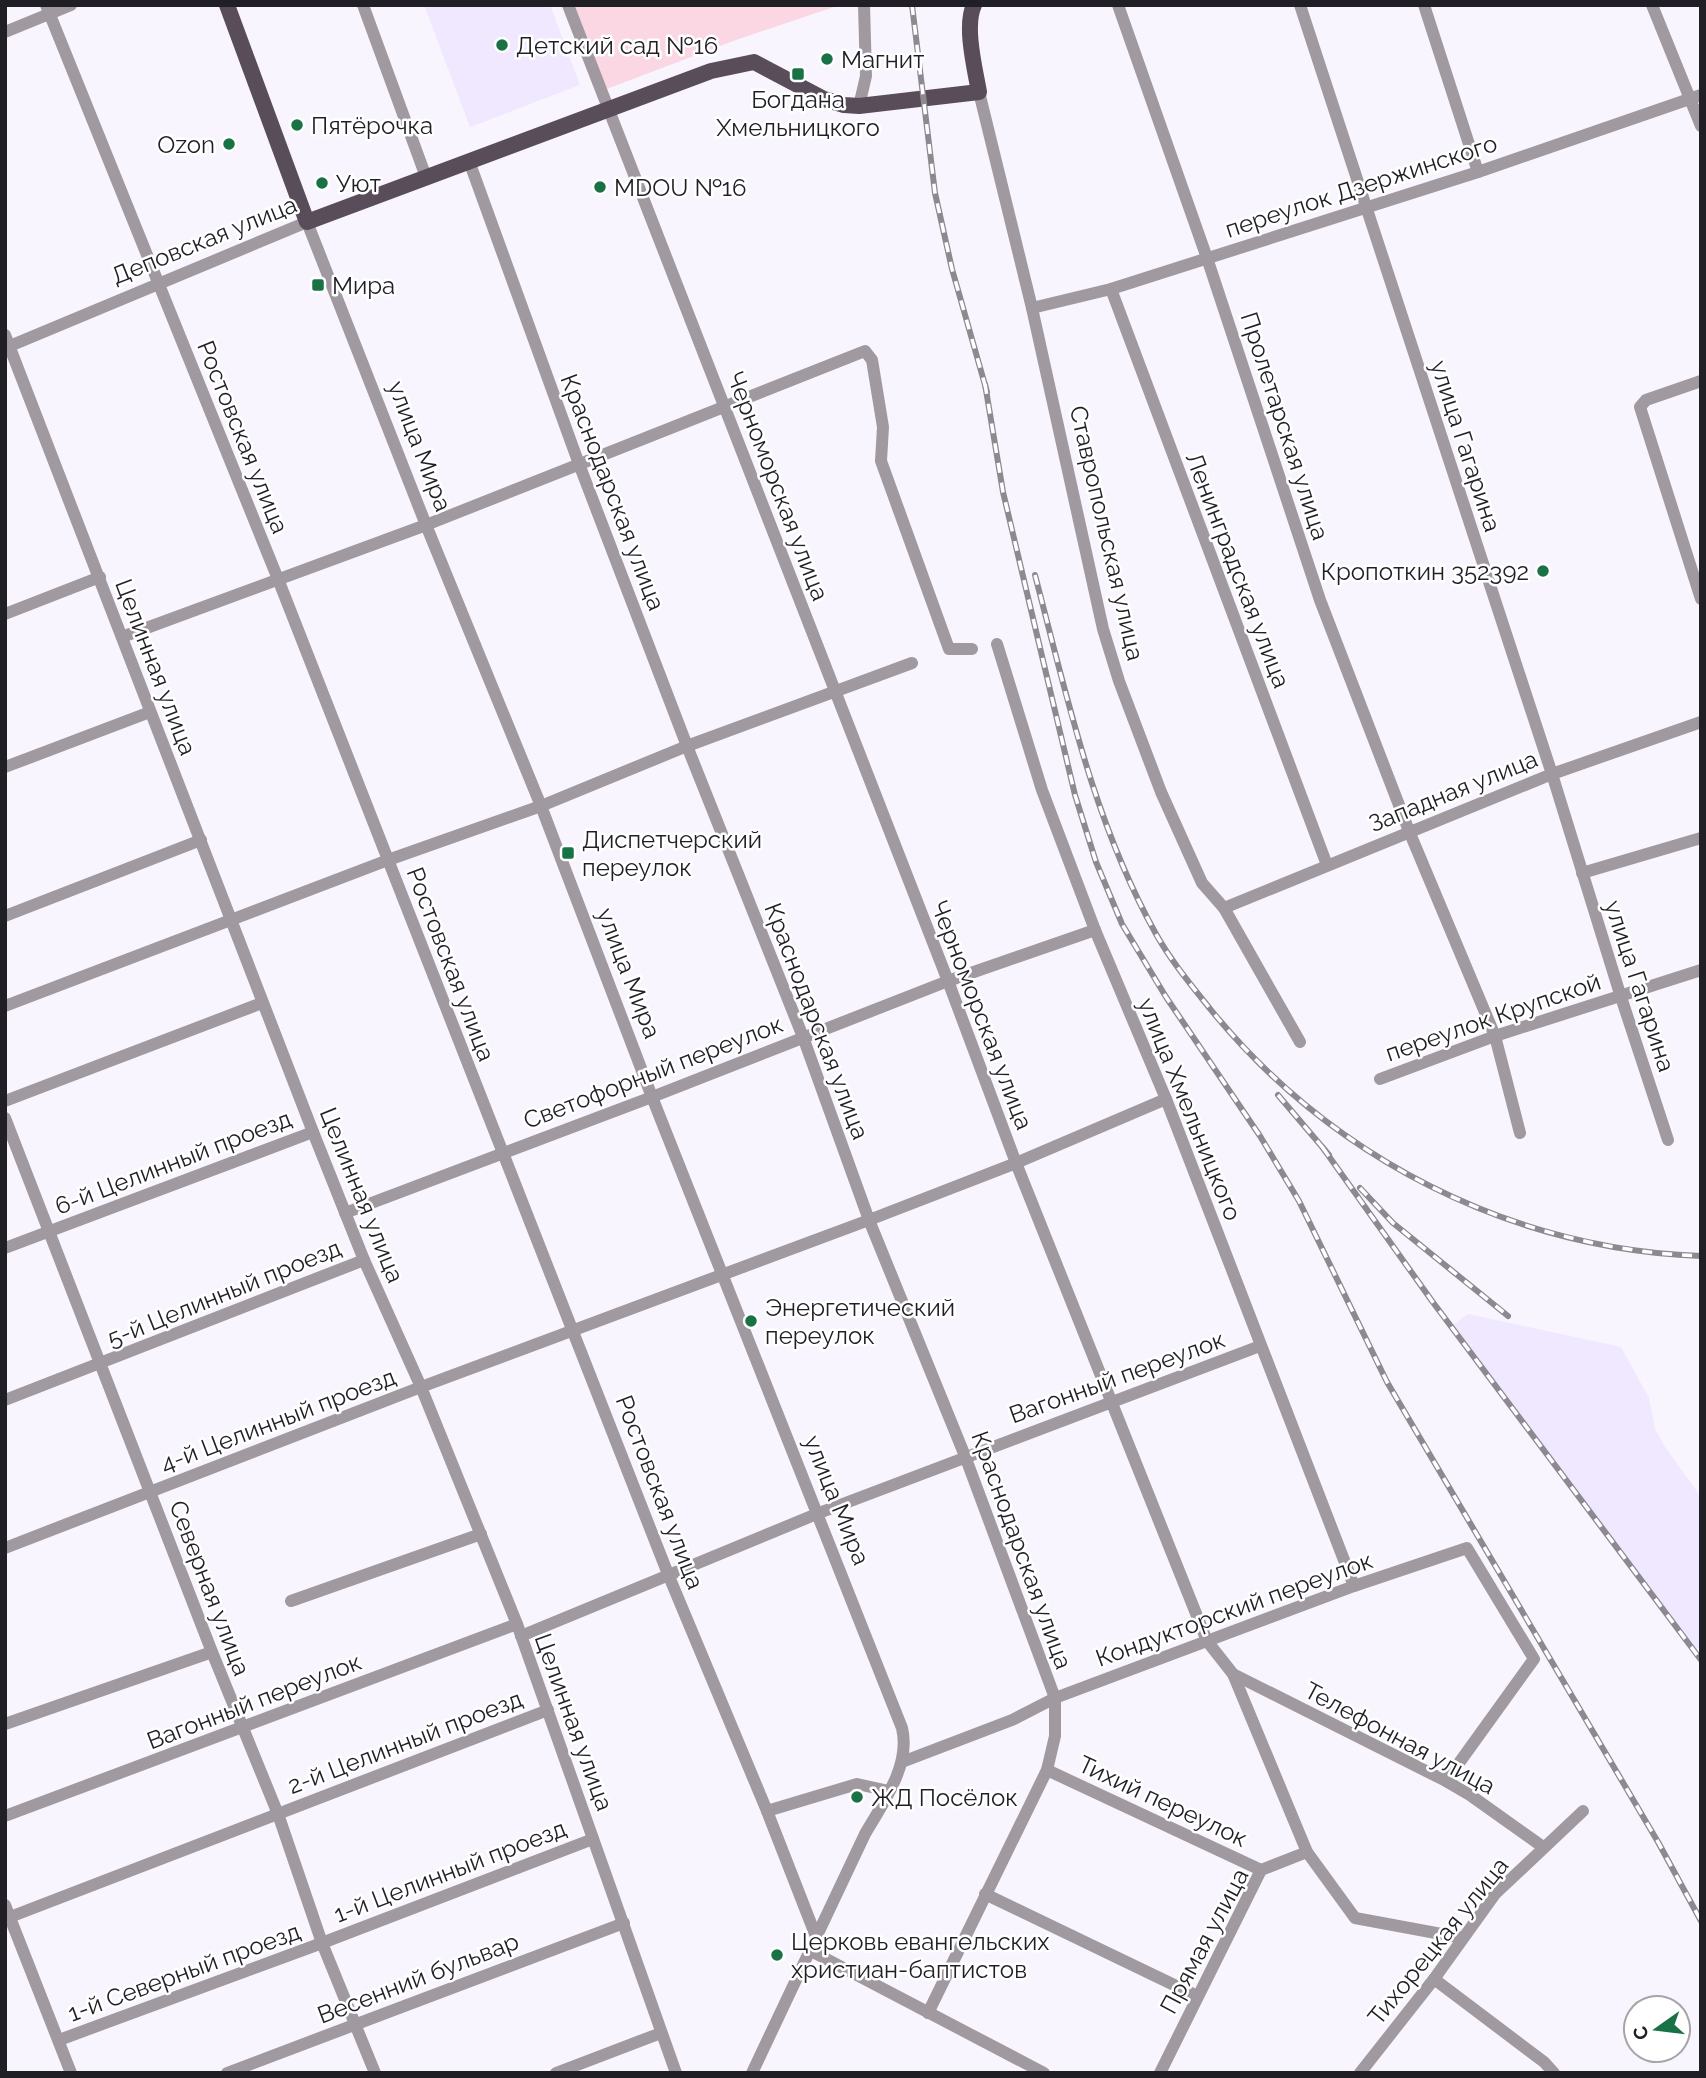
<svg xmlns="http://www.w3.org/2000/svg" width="1706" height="2078" viewBox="0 0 1706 2078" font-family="Raleway,sans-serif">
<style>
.built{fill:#efe8fe}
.green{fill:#fad7e2}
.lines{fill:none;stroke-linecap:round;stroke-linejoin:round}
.minor{stroke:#a0999f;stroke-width:12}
.major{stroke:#594d59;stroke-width:16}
.rail-casing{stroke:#8c8991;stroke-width:6}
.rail{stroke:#fff;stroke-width:3.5;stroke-dasharray:10;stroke-linecap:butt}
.poi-dot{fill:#197246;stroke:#fff;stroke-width:2.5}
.labels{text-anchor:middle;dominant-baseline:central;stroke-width:5;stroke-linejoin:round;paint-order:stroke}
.poi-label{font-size:24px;fill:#211f26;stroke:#fff;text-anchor:start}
.street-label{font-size:24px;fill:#211f26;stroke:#fff}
</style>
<rect width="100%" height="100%" fill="#f8f5fe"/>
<g class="built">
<polygon points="424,5 550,5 580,85 470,127"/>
<polygon points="1468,1314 1621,1347 1649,1398 1655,1429 1665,1447 1701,1497 1701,1646 1694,1651 1453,1325"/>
</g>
<polygon class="green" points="573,5 840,5 736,40 604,90"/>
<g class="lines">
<g class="minor">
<polyline points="46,5 278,579 668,1574 767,1811 817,1939"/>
<polyline points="363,5 426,177"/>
<polyline points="568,5 948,981 1016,1163 1207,1641 1233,1674 1307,1852 1355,1918 1463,1938"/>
<polyline points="1118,5 1207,258 1320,600 1409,831 1495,1036 1520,1133"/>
<polyline points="1300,5 1552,774 1620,994 1668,1140"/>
<polyline points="1424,5 1478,172"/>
<polyline points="1652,5 1701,126"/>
<polyline points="5,32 71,5"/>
<polyline points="979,92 1032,308 1103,629 1119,681 1161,792 1202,883 1224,908 1300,1042"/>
<polyline points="859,106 866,76 864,5"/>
<polyline points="469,161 579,464 687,746 803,1037 869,1220 965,1456 1055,1698 1055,1736 1047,1770 928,2013"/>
<polyline points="1111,289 1327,865"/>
<polyline points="1032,308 1111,289 1478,172 1701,95"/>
<polyline points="5,335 313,1132 364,1260 421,1387 517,1624 676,2073"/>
<path d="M 5,348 L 307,222 L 426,525 L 541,806 L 652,1097 L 902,1728 C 911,1765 883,1803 865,1834 L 752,2073"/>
<polyline points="1701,381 1646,400 1640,407 1701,599"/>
<polyline points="5,614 100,577"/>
<polyline points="122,637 426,525 865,351 872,360 883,427 881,461 949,649 972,649"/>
<polyline points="997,644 1042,790 1095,930 1166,1099 1354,1586"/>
<polyline points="5,767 150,712"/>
<polyline points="1582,873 1701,838"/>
<polyline points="1224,908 1552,774 1701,722"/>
<polyline points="5,916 201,840"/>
<polyline points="5,1006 388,860 541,806 687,746 912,663"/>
<polyline points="1380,1079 1495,1036 1701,970"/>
<polyline points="5,1101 262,1003"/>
<polyline points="5,1118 212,1652 278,1814 322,1943 375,2073"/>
<polyline points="345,1213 652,1097 948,981 1095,930"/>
<polyline points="5,1248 313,1132"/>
<polyline points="5,1400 364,1260"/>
<polyline points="5,1548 421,1387 869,1220 1016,1163 1166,1099"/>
<polyline points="291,1601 481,1534"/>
<polyline points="521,1636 819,1513 1260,1346"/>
<polyline points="1233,1674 1446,1781 1470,1795 1543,1847"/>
<polyline points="5,1724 212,1652"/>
<polyline points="902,1762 1012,1720 1055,1698 1354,1586 1467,1548 1534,1659 1446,1781"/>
<polyline points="1047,1770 1261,1870"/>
<polyline points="767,1811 857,1784 889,1791"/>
<polyline points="5,1816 517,1624"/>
<polyline points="985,1894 1197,1996"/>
<polyline points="5,1905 71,2073"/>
<polyline points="10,1917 548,1710"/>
<polyline points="811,1951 1044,2073"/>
<polyline points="1434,1979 1544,2062 1554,2073"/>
<polyline points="59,2040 322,1943 593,1839"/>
<polyline points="227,2073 624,1923"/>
<polyline points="556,2073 661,2033"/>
<polyline points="1160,2073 1261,1870 1307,1852"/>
<polyline points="1360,2073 1434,1979 1495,1894 1583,1811"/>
</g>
<path class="major" d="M 227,5 L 307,222 L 711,71 L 754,62 L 824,99 L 844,105 L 859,106 L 979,92 C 975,69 964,26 974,5"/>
<defs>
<g id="rail">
<polyline points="912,5 935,193 952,269 987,392"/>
<polyline points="985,384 1003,492 1075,795 1096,862 1122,924 1166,997 1260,1136 1299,1201 1387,1382 1658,1842 1701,1921"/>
<path d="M 1035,575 C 1067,697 1094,823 1156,934 C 1171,961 1192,986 1211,1010 C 1332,1158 1510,1249 1701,1256"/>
<polyline points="1278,1095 1329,1155"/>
<polyline points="1323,1148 1432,1301 1701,1660"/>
<polyline points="1360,1188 1393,1223 1508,1316"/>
</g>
</defs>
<use href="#rail" class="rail-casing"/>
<use href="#rail" class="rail"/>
</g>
<g class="poi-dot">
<circle cx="502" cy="45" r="7"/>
<circle cx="827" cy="59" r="7"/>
<rect x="791" y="67" width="14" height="14" rx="3.5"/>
<circle cx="297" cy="125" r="7"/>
<circle cx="229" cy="144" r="7"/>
<circle cx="322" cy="183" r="7"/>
<circle cx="600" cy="187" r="7"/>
<rect x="311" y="278" width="14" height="14" rx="3.5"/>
<circle cx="1543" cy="571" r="7"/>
<rect x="561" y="846" width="14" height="14" rx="3.5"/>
<circle cx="751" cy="1321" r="7"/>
<circle cx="857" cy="1797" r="7"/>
<circle cx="777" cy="1955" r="7"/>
</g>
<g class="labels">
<g class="poi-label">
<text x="516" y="45">Детский сад №16</text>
<text x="841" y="59">Магнит</text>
<text x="798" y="99" text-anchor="middle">Богдана<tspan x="798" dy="28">Хмельницкого</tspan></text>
<text x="311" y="125">Пятёрочка</text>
<text x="215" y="144" text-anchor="end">Ozon</text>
<text x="336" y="183">Уют</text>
<text x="614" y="187">MDOU №16</text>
<text x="332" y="285">Мира</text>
<text x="1529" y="571" text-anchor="end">Кропоткин 352392</text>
<text x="582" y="839">Диспетчерский<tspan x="582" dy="28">переулок</tspan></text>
<text x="765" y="1307">Энергетический<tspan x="765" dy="28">переулок</tspan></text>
<text x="871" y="1797">ЖД Посёлок</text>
<text x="791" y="1941">Церковь евангельских<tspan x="791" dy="28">христиан-баптистов</tspan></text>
</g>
<g class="street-label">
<text transform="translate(1361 186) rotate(-18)">переулок Дзержинского</text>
<text transform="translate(204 240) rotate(-22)">Деповская улица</text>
<text transform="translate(1285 426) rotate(72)">Пролетарская улица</text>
<text transform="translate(243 437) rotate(68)">Ростовская улица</text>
<text transform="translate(420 446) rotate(69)">улица Мира</text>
<text transform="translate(1466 446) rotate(72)">улица Гагарина</text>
<text transform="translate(778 486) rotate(69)">Черноморская улица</text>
<text transform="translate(613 492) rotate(69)">Краснодарская улица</text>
<text transform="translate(1107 533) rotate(77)">Ставропольская улица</text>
<text transform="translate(1238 570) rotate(69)">Ленинградская улица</text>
<text transform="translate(156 667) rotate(69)">Целинная улица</text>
<text transform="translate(1453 791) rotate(-22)">Западная улица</text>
<text transform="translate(451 964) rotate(69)">Ростовская улица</text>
<text transform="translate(629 973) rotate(69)">улица Мира</text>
<text transform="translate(1640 986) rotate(72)">улица Гагарина</text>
<text transform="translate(982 1015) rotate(69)">Черноморская улица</text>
<text transform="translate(1493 1017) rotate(-19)">переулок Крупской</text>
<text transform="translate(817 1021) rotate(69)">Краснодарская улица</text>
<text transform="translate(653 1072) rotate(-21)">Светофорный переулок</text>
<text transform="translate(1190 1109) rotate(68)">улица Хмельницкого</text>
<text transform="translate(173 1162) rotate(-21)">6-й Целинный проезд</text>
<text transform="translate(362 1195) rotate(68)">Целинная улица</text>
<text transform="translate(224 1293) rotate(-22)">5-й Целинный проезд</text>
<text transform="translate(1117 1377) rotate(-20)">Вагонный переулок</text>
<text transform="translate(278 1420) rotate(-21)">4-й Целинный проезд</text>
<text transform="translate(660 1492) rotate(69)">Ростовская улица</text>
<text transform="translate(837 1500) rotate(68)">улица Мира</text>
<text transform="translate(1022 1550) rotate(70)">Краснодарская улица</text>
<text transform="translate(210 1588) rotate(69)">Северная улица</text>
<text transform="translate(1234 1609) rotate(-20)">Кондукторский переулок</text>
<text transform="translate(254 1701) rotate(-21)">Вагонный переулок</text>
<text transform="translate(574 1722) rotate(70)">Целинная улица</text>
<text transform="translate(1400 1738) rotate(28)">Телефонная улица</text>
<text transform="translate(405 1742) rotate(-21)">2-й Целинный проезд</text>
<text transform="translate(1163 1801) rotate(25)">Тихий переулок</text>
<text transform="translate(450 1871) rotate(-21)">1-й Целинный проезд</text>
<text transform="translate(1204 1941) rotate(-62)">Прямая улица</text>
<text transform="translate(1438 1941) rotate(-51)">Тихорецкая улица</text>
<text transform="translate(184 1972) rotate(-20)">1-й Северный проезд</text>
<text transform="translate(418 1978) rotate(-21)">Весенний бульвар</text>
</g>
</g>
<rect width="1706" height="2078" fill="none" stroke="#211f26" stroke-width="14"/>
<g transform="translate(1657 2029) rotate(256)"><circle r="33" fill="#ffffff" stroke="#a6a5a8" stroke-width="2"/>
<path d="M0-5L12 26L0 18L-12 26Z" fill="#197246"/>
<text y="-10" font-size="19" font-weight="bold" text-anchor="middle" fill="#211f26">С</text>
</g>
</svg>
